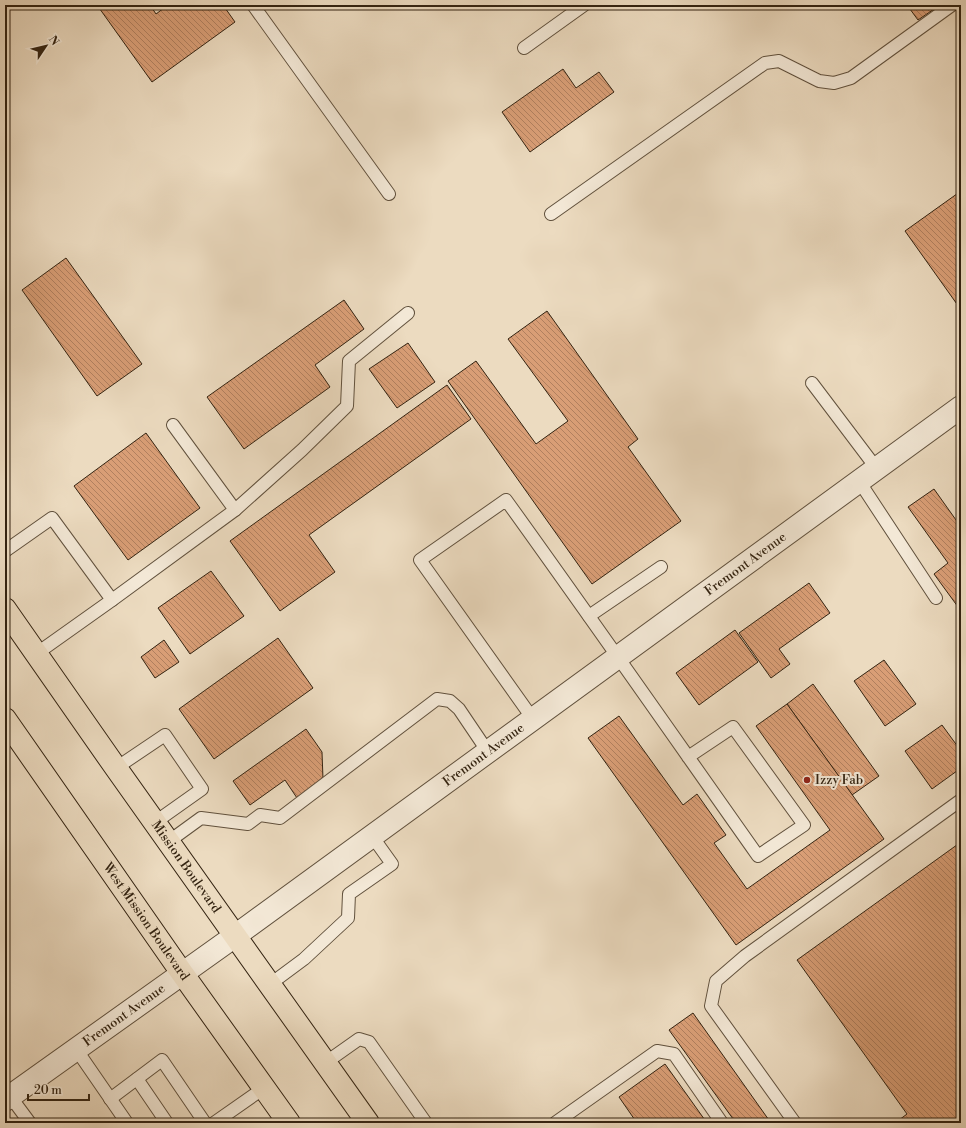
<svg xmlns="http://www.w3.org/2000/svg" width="966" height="1128" viewBox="0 0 966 1128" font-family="'Libre Bodoni',serif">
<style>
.building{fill:url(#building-back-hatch);stroke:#332311}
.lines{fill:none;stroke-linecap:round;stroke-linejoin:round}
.service-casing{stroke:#61513d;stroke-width:14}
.minor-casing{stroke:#61513d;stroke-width:24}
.primary-casing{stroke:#332311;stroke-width:24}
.service{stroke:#f3e8d6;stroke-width:12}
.minor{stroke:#f3e8d6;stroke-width:22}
.primary{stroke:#ecdbc0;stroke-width:22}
.poi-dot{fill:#8f2418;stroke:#f3e8d6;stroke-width:1.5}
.labels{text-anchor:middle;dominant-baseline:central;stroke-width:4;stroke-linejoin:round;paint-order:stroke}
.street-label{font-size:13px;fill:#332311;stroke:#f3e8d6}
.poi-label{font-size:13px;fill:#332311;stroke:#f3e8d6;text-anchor:start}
</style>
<defs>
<pattern id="building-back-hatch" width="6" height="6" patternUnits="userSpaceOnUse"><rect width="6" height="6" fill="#d99e76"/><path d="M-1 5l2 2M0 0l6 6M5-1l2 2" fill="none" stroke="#b1805f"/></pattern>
</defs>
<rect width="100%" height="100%" fill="#ecdbc0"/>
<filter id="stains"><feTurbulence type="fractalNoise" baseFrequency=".005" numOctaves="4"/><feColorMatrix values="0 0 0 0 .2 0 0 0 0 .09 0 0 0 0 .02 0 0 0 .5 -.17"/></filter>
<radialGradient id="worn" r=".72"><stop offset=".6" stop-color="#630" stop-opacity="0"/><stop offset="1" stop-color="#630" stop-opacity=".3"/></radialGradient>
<g class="building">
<polygon points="97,5 150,5 156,14 168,5 223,5 235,22 152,82"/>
<polygon points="907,5 940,5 918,20"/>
<polygon points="563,69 576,88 599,72 614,92 530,152 502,112"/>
<polygon points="961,191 961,306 959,307 905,231"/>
<polygon points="66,258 142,364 97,396 22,290"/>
<polygon points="344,300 364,329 315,365 330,387 244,449 207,397"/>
<polygon points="547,311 638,439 628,447 681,521 592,584 448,381 476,361 536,444 568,421 508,339"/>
<polygon points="408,343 435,382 397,408 369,369"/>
<polygon points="447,385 471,419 309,535 335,572 280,611 230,541"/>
<polygon points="146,433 200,508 128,560 74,486"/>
<polygon points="934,489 961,527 961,611 934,574 948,563 908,507"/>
<polygon points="211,571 244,616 190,654 158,608"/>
<polygon points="809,583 830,613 779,649 790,664 771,678 739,633"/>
<polygon points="735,630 758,662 699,705 676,673"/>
<polygon points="278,638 313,688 214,759 179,709"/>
<polygon points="164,640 179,662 155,678 141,657"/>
<polygon points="884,660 916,704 885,726 854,681"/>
<polygon points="813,684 879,776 852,795 787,704"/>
<polygon points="787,704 884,839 736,945 588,738 619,716 683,805 697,794 726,835 714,843 747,889 830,830 756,726"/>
<polygon points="942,725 961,751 961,768 932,789 905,751"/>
<polygon points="306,729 322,752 323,779 297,798 285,780 250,805 233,781"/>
<polygon points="961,842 961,1123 895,1123 907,1114 797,960"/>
<polygon points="693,1013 771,1123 736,1123 669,1030"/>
<polygon points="665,1064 707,1123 637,1123 619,1097"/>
</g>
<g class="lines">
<defs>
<g id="service">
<polyline points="253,5 389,194"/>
<polyline points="524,48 584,5"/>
<polyline points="551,214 765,63 779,61 819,81 834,83 851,78 952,5"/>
<polyline points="812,383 877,469"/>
<polyline points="173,425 235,510"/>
<polyline points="859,481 936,598"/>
<polyline points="5,551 52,518 112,600"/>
<polyline points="589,616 661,567"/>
<polyline points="36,654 112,600 235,510 302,450 347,406 349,361 408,313"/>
<path d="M 533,719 L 420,560 L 506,500 C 591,618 674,737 758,856 L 804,825 L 733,727 L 688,757"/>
<polyline points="116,768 165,735 202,789 154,823"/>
<polyline points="168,842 201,818 248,824 260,815 280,818 437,699 450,701 459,709 488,752"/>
<polyline points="269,985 304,959 348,918 349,894 392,864 372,836"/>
<polyline points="76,1049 127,1123"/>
<polyline points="325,1063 359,1039 369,1042 426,1123"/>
<polyline points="137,1079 167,1123"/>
<polyline points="10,1096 30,1123"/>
<polyline points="110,1099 162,1060 205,1123"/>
<polyline points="214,1123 264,1088"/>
<polyline points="555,1123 657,1051 674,1054 722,1123"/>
<polyline points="795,1123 711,1006 716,981 745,956 961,800"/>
</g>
<g id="minor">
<path id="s1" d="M 5,1100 L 235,936 L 961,407"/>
</g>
<g id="primary">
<path id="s2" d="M 5,609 L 116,768 L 368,1123"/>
<path id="s3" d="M 5,719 L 182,973 L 289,1123"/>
</g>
</defs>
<use href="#service" class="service-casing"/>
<use href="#minor" class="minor-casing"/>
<use href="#primary" class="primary-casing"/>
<use href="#service" class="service"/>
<use href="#minor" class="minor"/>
<use href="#primary" class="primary"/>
</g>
<circle class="poi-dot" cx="807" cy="780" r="4"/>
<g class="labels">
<g class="street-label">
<text stroke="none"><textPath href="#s1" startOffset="914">Fremont Avenue</textPath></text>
<text stroke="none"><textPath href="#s1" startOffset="590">Fremont Avenue</textPath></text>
<text stroke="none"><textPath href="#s2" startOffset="315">Mission Boulevard</textPath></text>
<text stroke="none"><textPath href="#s3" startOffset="247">West Mission Boulevard</textPath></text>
<text stroke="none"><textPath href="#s1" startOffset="146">Fremont Avenue</textPath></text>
</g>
<g class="poi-label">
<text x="815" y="780">Izzy Fab</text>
</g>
</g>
<rect width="966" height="1128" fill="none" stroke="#ecdbc0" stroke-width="20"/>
<rect x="6" y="6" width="954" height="1116" fill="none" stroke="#332311" stroke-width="2"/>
<rect x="10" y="10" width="946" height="1108" fill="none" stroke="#332311"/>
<g transform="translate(46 46) rotate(55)" stroke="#f3e8d6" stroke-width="3" paint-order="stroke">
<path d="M0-3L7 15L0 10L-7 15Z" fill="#332311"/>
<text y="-6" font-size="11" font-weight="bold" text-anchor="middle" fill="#332311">N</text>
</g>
<path d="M28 1094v6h61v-6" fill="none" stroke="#332311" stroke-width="2"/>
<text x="34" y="1094" font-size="12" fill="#332311" stroke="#f3e8d6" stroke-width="3" paint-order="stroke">20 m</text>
<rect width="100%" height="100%" filter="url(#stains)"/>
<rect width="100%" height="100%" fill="url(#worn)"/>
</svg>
